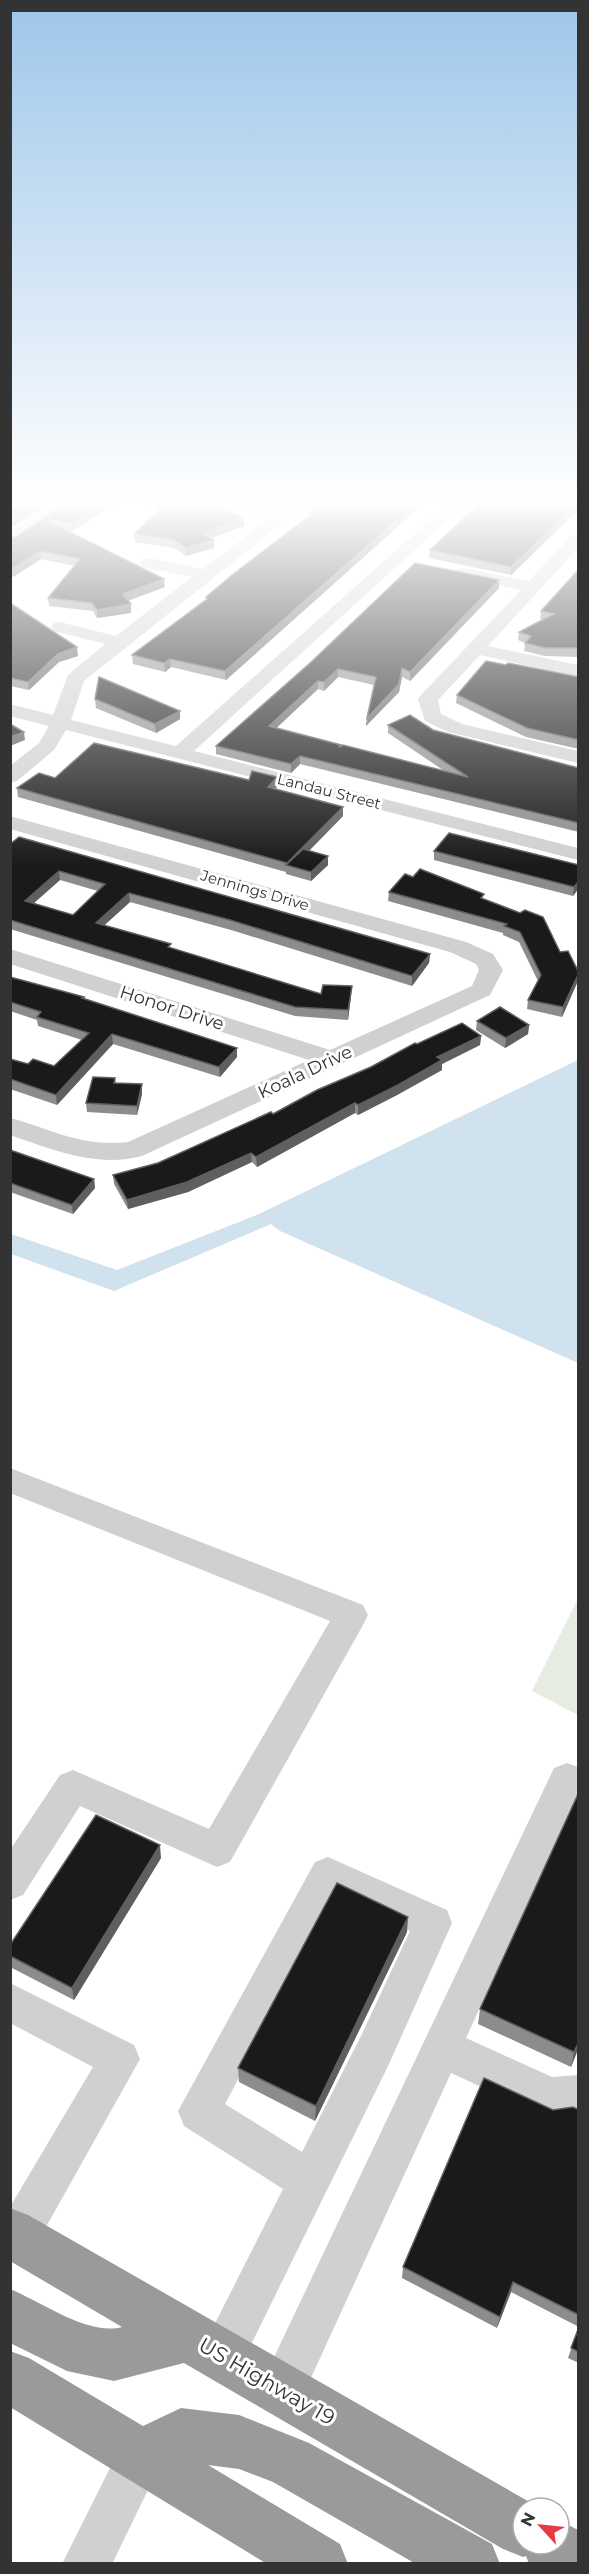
<svg xmlns="http://www.w3.org/2000/svg" width="589" height="2574" viewBox="0 0 589 2574" font-family="Montserrat,sans-serif">
<style>
.green{fill:#e6ecdf}
.water{fill:#cfe2ee}
.lines{fill:none;stroke-linecap:round;stroke-linejoin:round}
.minor{fill:#d0d0d0;fill-rule:evenodd}
.highway{fill:#9a9a9a;fill-rule:evenodd}
.wall{fill:#8c8c8c;fill-rule:evenodd}
.shaded-wall{fill:#5f5f5f}
.building{fill:#1a1a1a;stroke:#5f5f5f;stroke-width:1.5;fill-rule:evenodd}
.labels{text-anchor:middle;dominant-baseline:central;stroke-width:6;stroke-linejoin:round;paint-order:stroke}
.far-street-label{font-size:15px;fill:#333;stroke:#fff}
.street-label{font-size:18px;fill:#333;stroke:#fff}
.near-street-label{font-size:21px;fill:#333;stroke:#fff}
</style>
<rect width="100%" height="100%" fill="#fff"/>
<polygon class="green" points="578,1599 578,1715 532,1691"/>
<polygon class="water" points="578,1060 578,1363 280,1231 271,1224 114,1291 11,1254 11,1234 117,1270 259,1214"/>
<g class="lines">
<g class="minor">
<polygon points="52,505 70,505 16,543 10,544 10,531"/>
<polygon points="226,505 256,505 281,509 287,505 305,505 84,681 71,720 176,746 447,505 464,505 194,751 578,848 578,860 66,730 54,750 17,781 10,783 10,766 39,743 49,726 10,716 10,704 53,715 68,675 105,644 54,631 51,627 54,623 60,622 116,636 192,577 143,567 140,563 143,559 149,558 203,569 271,517 228,508"/>
<polygon points="578,534 578,548 488,646 578,665 578,677 480,655 438,700 441,714 462,724 578,751 578,763 448,732 425,721 418,699 421,695 521,590 457,577 454,573 457,569 463,568 529,581 572,535"/>
<path d="M 10,816 L 466,942 L 493,954 L 503,970 L 490,995 L 142,1156 C 96,1168 54,1150 10,1135 L 10,1118 C 55,1130 80,1147 128,1142 L 309,1060 L 10,964 L 10,949 L 330,1050 L 472,986 L 479,970 L 476,964 L 450,952 L 10,829 Z"/>
<polygon points="10,1468 363,1605 368,1615 363,1625 230,1862 217,1867 80,1806 23,1895 10,1900 10,1850 60,1775 73,1770 209,1829 330,1621 10,1493"/>
<polygon points="567,1763 578,1767 578,1800 576,1799 466,2038 552,2077 578,2075 578,2115 551,2119 451,2073 298,2406 282,2413 266,2406 259,2390 266,2374 554,1768"/>
<path d="M 328,1857 L 447,1910 L 452,1923 L 389,2064 L 238,2371 L 222,2378 L 206,2371 L 199,2355 L 283,2189 L 184,2126 L 178,2111 L 315,1862 ZM 336,1896 L 410,1931 L 361,2036 L 302,2152 L 225,2104 Z"/>
<polygon points="10,1983 134,2045 140,2059 32,2252 17,2259 10,2256 10,2207 93,2067 10,2023"/>
<polygon points="141,2434 158,2440 164,2457 112,2564 62,2564 124,2440"/>
</g>
<g class="highway">
<path d="M 10,2208 L 28,2215 L 540,2508 L 523,2508 L 523,2544 L 559,2544 L 559,2520 L 578,2530 L 578,2564 L 529,2564 L 526,2556 L 523,2557 L 503,2549 L 184,2363 L 114,2381 L 67,2371 L 10,2343 L 10,2289 C 42,2302 88,2336 122,2327 L 10,2261 Z"/>
<polygon points="10,2351 29,2358 143,2426 181,2408 239,2415 309,2443 492,2544 500,2564 416,2564 273,2482 239,2469 208,2465 340,2544 348,2564 267,2564 10,2407"/>
</g>
</g>
<g class="wall">
<polygon points="63,505 113,505 72,531 67,530 165,587 128,601 131,604 131,613 97,618 93,611 49,606 48,598 75,566 41,559 13,577 10,574 10,538 16,537"/>
<polygon points="149,505 225,505 225,508 223,509 244,526 211,538 214,540 214,548 186,556 175,548 135,542 134,534 157,513"/>
<polygon points="318,505 422,505 226,680 171,667 165,672 133,664 132,655 206,600 206,597 307,518"/>
<polygon points="579,505 579,509 511,575 429,558 430,550"/>
<polygon points="579,569 579,657 545,656 524,651 525,643 518,640 519,632 542,619 540,619 541,611"/>
<polygon points="499,580 499,588 410,681 402,677 399,692 366,726 374,685 338,677 324,691 318,689 276,728 341,746 446,772 388,733 388,725 433,730 579,768 579,832 300,764 291,773 216,754 216,746 310,663"/>
<polygon points="10,603 78,656 59,662 29,690 10,686"/>
<polygon points="506,665 579,677 579,749 526,737 456,703 457,695"/>
<polygon points="95,699 180,711 180,719 156,733 96,708"/>
<polygon points="277,777 278,786 275,789 343,807 343,816 309,851 328,865 311,881 286,874 286,872 18,797 17,788 55,778 249,780"/>
<path d="M 10,844 L 430,954 L 429,963 L 412,986 L 231,930 L 130,902 L 104,925 L 171,948 L 321,994 L 351,996 L 348,1020 L 295,1016 L 10,929 ZM 60,880 L 98,891 L 73,915 L 34,903 Z"/>
<polygon points="434,851 579,865 579,888 573,896 434,860"/>
<polygon points="389,892 484,899 560,952 577,983 562,1017 527,1009 528,1000 538,981 519,942 503,935 503,933 388,901"/>
<polygon points="10,977 84,999 237,1057 220,1077 113,1044 57,1105 10,1089 10,1059 28,1064 54,1066 82,1040 38,1026 37,1020 10,1011"/>
<polygon points="477,1021 529,1025 528,1034 505,1048 476,1030"/>
<polygon points="481,1036 480,1045 442,1064 442,1070 397,1095 358,1115 355,1113 257,1167 252,1162 188,1192 128,1209 114,1184 113,1175 158,1163 273,1114 417,1044"/>
<polygon points="115,1078 116,1083 142,1094 137,1115 87,1112 86,1103"/>
<polygon points="10,1150 94,1179 95,1188 73,1214 10,1192"/>
<polygon points="579,1792 579,2047 571,2067 478,2024 480,2009"/>
<polygon points="161,1858 74,2000 10,1967 10,1945"/>
<polygon points="407,1932 315,2121 239,2082 238,2068"/>
<polygon points="553,2110 579,2110 579,2327 511,2292 497,2328 402,2278 403,2267"/>
<polygon points="579,2327 579,2363 568,2358"/>
</g>
<g class="shaded-wall">
<polygon points="35,505 49,505 10,528 10,520"/>
<polygon points="101,505 113,505 72,531 71,523"/>
<polygon points="213,505 225,505 225,508 213,512"/>
<polygon points="414,505 422,505 226,680 225,671"/>
<polygon points="576,505 579,505 579,509 511,575 511,567"/>
<polygon points="244,518 244,526 203,541 203,533"/>
<polygon points="214,540 214,548 186,556 186,548"/>
<polygon points="40,551 41,559 13,577 12,569"/>
<polygon points="164,579 165,587 124,602 123,594"/>
<polygon points="499,580 499,588 410,681 410,672"/>
<polygon points="131,604 131,613 97,618 97,610"/>
<polygon points="77,647 78,656 59,662 29,690 28,682 58,654"/>
<polygon points="170,659 171,667 165,672 164,663"/>
<polygon points="402,668 402,677 399,692 366,726 367,718"/>
<polygon points="338,669 338,677 324,691 324,682"/>
<polygon points="318,681 318,689 269,735 269,726"/>
<polygon points="180,711 180,719 156,733 155,724"/>
<polygon points="24,732 25,740 10,746 10,737"/>
<polygon points="300,756 300,764 291,773 291,764"/>
<polygon points="277,777 278,786 268,796 268,787"/>
<polygon points="343,807 343,816 293,867 287,863"/>
<polygon points="328,856 328,865 311,881 311,872"/>
<polygon points="59,871 60,880 26,910 25,901"/>
<polygon points="579,881 579,888 573,896 574,887"/>
<polygon points="129,893 130,902 97,932 96,923"/>
<polygon points="430,954 429,963 412,986 412,976"/>
<polygon points="579,973 577,983 562,1017 563,1007"/>
<polygon points="352,986 351,996 348,1020 348,1010"/>
<polygon points="529,1025 528,1034 505,1048 506,1038"/>
<polygon points="112,1034 113,1044 57,1105 56,1095"/>
<polygon points="481,1036 480,1045 442,1064 442,1070 397,1095 358,1115 358,1105 437,1057"/>
<polygon points="237,1048 237,1057 220,1077 219,1067"/>
<polygon points="142,1084 142,1094 137,1115 137,1106"/>
<polygon points="355,1103 355,1113 257,1167 256,1157"/>
<polygon points="251,1153 252,1162 188,1192 128,1209 127,1200"/>
<polygon points="94,1179 95,1188 73,1214 72,1205"/>
<polygon points="160,1845 161,1858 74,2000 72,1988"/>
<polygon points="408,1917 407,1932 315,2121 316,2106"/>
<polygon points="579,2041 579,2047 571,2067 574,2052"/>
<polygon points="513,2282 511,2292 497,2328 500,2317"/>
</g>
<g class="building">
<polygon points="10,505 35,505 10,520"/>
<polygon points="63,505 101,505 71,523 44,519 164,579 123,594 131,604 97,610 92,603 48,598 80,559 40,551 12,569 10,567 10,538 16,537"/>
<polygon points="157,505 214,505 244,518 203,533 214,540 186,548 174,540 134,534 161,509"/>
<polygon points="318,505 414,505 225,671 170,659 164,663 132,655 207,599 206,597 232,575 313,513 307,514"/>
<polygon points="478,505 576,505 511,567 430,550"/>
<polygon points="415,563 499,580 410,672 402,668 399,684 367,718 376,677 338,669 324,682 318,681 269,726 341,745 339,747 343,745 468,777 388,725 410,715 433,730 579,768 579,823 300,756 291,764 216,746 310,663"/>
<polygon points="579,569 579,648 546,648 525,643 531,636 519,632 554,614 541,611"/>
<polygon points="10,603 77,647 58,654 28,682 10,678"/>
<polygon points="486,661 506,665 508,663 579,677 579,740 527,728 457,695"/>
<polygon points="99,677 180,711 155,724 95,699"/>
<polygon points="10,724 24,732 10,737"/>
<polygon points="94,743 249,780 252,771 277,777 268,787 343,807 287,863 17,788 39,773 55,778"/>
<polygon points="449,833 579,865 579,881 574,887 434,851"/>
<path d="M 19,837 L 430,954 L 412,976 L 230,920 L 129,893 L 96,923 L 171,944 L 168,947 L 321,994 L 323,985 L 352,986 L 348,1010 L 295,1007 L 10,920 L 10,844 ZM 59,871 L 105,884 L 73,915 L 25,901 Z"/>
<polygon points="303,849 328,856 311,872 286,865"/>
<polygon points="420,869 484,894 481,898 520,913 525,910 543,917 560,952 568,951 579,973 563,1007 528,1000 541,975 520,932 504,926 507,924 389,892 405,874 413,877"/>
<polygon points="10,977 84,997 82,998 237,1048 219,1067 112,1034 56,1095 10,1079 10,1059 28,1064 33,1059 54,1066 89,1033 37,1017 41,1012 10,1002"/>
<polygon points="500,1007 529,1025 506,1038 477,1021"/>
<polygon points="462,1023 481,1036 437,1057 442,1060 398,1085 358,1105 355,1103 256,1157 251,1153 187,1182 127,1200 113,1175 158,1163 271,1112 273,1114 317,1090 371,1067 415,1043 417,1044"/>
<polygon points="93,1077 115,1078 114,1083 142,1084 137,1106 86,1103"/>
<polygon points="10,1150 94,1179 72,1205 10,1183"/>
<polygon points="579,1792 579,2041 574,2052 480,2009"/>
<polygon points="96,1815 160,1845 72,1988 10,1956 10,1945"/>
<polygon points="337,1883 408,1917 316,2106 238,2068"/>
<polygon points="484,2078 553,2110 573,2107 579,2110 579,2315 513,2282 500,2317 403,2267"/>
<polygon points="579,2327 579,2352 571,2348"/>
</g>
<linearGradient id="sky" x2="0" y2="1"><stop stop-color="#9ec6ea"/><stop offset="0.58" stop-color="#fff"/><stop offset="1" stop-color="#fff" stop-opacity="0"/></linearGradient>
<rect width="589" height="865" fill="url(#sky)"/>
<g class="labels">
<g class="far-street-label">
<text transform="translate(329 791) rotate(14)">Landau Street</text>
<text transform="translate(255 890) rotate(16)">Jennings Drive</text>
</g>
<g class="street-label">
<text transform="translate(172 1008) rotate(18)">Honor Drive</text>
<text transform="translate(305 1072) rotate(-25)">Koala Drive</text>
</g>
<g class="near-street-label">
<text transform="translate(267 2381) rotate(30)">US Highway 19</text>
</g>
</g>
<rect width="589" height="2574" fill="none" stroke="#333333" stroke-width="24"/>
<g transform="translate(541 2526) rotate(297)"><circle r="28" fill="#ffffff" stroke="#adadad" stroke-width="1.5"/>
<path d="M0-4.5L10 22L0 15L-10 22Z" fill="#e63946"/>
<text y="-9" font-size="16" font-weight="bold" text-anchor="middle" fill="#333333">N</text>
</g>
</svg>
